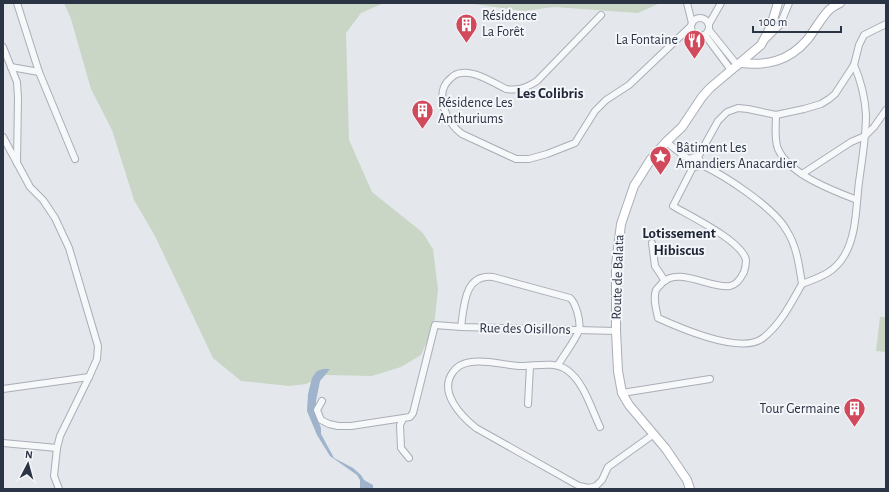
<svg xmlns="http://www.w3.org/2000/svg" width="889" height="492" viewBox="0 0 889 492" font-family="'Alegreya Sans',sans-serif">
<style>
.green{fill:#c9d6c5}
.water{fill:#9fb4cc}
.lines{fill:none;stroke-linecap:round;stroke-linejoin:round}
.street-casing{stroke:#a9aeb7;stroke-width:8}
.secondary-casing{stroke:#a9aeb7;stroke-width:10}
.street{stroke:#f7f8fa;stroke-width:6}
.secondary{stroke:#fff;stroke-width:8}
.labels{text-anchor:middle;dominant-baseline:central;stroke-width:4;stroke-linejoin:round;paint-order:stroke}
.poi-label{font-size:14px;fill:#2b3445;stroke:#f4f6f9;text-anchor:start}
.street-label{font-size:14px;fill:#2b3445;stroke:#f4f6f9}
.neighbourhood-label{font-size:15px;font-weight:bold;fill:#1d2536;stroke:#f4f6f9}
</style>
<rect width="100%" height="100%" fill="#e4e7ec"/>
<g class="green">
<polygon points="64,3 384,3 361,13 346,33 349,140 372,192 422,232 433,249 438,290 434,325 421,355 401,367 372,376 326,375 306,384 289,386 241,381 213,358 155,236 134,200 112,130 91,89 71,19"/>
<polygon points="466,3 660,3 638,13 554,7 524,11"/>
<polygon points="880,317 886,317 886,352 876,351"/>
</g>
<polygon class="water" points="323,369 330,369 320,381 316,401 316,415 321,428 321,434 334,458 353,468 361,475 364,480 373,485 373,489 360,489 360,480 357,475 330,456 317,435 307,411 308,394 312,378 317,371"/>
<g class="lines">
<defs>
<g id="street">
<polyline points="17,3 39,72 75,159"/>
<polyline points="687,3 692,23"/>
<path d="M 601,15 L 537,81 C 526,88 518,91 506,89 C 494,83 475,71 462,73 C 458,73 454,75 451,78 C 433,92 446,123 462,134 L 516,159 L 529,159 L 547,154 L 575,143 L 595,111 L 606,100 L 629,85 L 690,27"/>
<circle cx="700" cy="27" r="9"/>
<polyline points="709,24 721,3"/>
<polyline points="709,30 738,66"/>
<polyline points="705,35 731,70"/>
<polyline points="766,39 780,25 789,3"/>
<polyline points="3,47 17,82 18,98 17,163"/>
<polyline points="11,67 39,72"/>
<path d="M 776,115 C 776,125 774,139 778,149 C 790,175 832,190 857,200"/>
<polyline points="3,137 30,187 43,200 55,218 69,248 98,346 97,359 89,377 60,436 57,448 54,476 59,489"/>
<polyline points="666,142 687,158 691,159"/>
<circle cx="695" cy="162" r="5"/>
<polyline points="698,157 718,121 727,112 738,108 748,109 776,115 804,109 821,104 829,99 835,94 854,65 859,45 864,35 886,24"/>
<path d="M 700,164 C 724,175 775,208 787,231 C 797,247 799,265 802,284"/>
<path d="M 693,167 L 673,206 C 690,216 742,241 746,260 C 746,263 745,269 744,272 C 741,278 737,285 730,286 C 710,289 679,266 662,283 C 661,285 657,288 656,290 C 653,298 656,309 658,318 C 680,328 741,355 763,338 C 781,324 791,303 802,284"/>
<polyline points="802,174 851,142 865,136 874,127 886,110"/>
<polyline points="652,243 655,266 665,281"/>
<path d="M 802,284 C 820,277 834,273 844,256 C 857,235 856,205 859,182 C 862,160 866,137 866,115 C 865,97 861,81 854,65"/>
<path d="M 461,327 C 464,307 464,273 493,277 L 570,298 C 576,303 581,322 579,330 C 578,336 562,358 558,365"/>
<polyline points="3,389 89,377"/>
<polyline points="622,393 710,379"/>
<polyline points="322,401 317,410 321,420 329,424 338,426 351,426 410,417 413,413 435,325 461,327 616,331"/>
<polyline points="528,404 530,366"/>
<polyline points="403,419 400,425 401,448 409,458"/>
<path d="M 600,427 C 591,408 584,382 567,370 C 554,361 537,366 522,366 C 505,366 488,359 471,362 C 464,363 457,366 453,372 C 438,392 461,416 476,428 L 579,486 L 589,488 L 596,486 L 602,480 L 608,467 L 654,434"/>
<polyline points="3,443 57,448"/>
</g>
<g id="secondary">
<path d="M 741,63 C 767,66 789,61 807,40 C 815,30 821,18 829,10 C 832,7 836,5 840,3"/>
<polyline points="690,489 687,480 666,449 629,405 622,393 618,371 616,331 616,265 621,224 634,186 651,159 666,142 682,127 702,97 710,88 761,45 771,26 778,3"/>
</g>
</defs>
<use href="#street" class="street-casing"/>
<use href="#secondary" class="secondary-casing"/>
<use href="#street" class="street"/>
<use href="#secondary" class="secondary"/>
</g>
<defs>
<symbol id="building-pin" viewBox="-11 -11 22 30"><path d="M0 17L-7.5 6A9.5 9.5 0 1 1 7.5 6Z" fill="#d1495b" stroke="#f4f6f9"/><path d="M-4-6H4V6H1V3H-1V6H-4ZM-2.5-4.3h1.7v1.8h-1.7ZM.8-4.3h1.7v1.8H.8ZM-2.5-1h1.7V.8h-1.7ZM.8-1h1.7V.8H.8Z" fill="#fff"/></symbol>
<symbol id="restaurant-pin" viewBox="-11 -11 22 30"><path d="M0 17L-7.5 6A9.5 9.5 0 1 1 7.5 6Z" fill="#d1495b" stroke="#f4f6f9"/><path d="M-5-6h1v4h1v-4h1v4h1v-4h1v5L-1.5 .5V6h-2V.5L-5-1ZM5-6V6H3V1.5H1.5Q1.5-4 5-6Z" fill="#fff"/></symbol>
<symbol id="sight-pin" viewBox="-11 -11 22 30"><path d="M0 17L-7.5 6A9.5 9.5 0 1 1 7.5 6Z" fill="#d1495b" stroke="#f4f6f9"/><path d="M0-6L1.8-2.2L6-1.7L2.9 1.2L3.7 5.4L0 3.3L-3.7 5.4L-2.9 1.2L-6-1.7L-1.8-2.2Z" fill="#fff"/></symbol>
</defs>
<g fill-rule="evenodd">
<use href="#building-pin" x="454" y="12" width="25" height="34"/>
<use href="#restaurant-pin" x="682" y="28" width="25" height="34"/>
<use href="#building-pin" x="410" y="98" width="25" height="34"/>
<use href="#sight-pin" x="648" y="144" width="25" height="34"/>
<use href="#building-pin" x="842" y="396" width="25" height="34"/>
</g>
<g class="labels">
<g class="poi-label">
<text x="482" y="16">Résidence<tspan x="482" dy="16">La Forêt</tspan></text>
<text x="678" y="40" text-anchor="end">La Fontaine</text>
<text x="438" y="103">Résidence Les<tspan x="438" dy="16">Anthuriums</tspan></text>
<text x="676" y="148">Bâtiment Les<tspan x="676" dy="16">Amandiers Anacardier</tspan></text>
<text x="840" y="409" text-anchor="end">Tour Germaine</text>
</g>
<g class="street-label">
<text transform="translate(618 277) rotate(-88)">Route de Balata</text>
<text transform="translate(525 329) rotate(1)">Rue des Oisillons</text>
</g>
<g class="neighbourhood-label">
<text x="550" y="93">Les Colibris</text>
<text x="679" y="233">Lotissement<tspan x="679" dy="17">Hibiscus</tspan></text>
</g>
</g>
<rect width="889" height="492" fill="none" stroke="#2b3445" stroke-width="8"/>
<g transform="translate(28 464) rotate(6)" stroke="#f4f6f9" stroke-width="3" paint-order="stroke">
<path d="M0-3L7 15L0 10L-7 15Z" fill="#2b3445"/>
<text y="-6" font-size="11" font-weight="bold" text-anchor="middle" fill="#2b3445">N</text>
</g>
<path d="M753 26v6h88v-6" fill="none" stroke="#2b3445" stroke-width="2"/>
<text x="759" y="26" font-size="12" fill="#2b3445" stroke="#f4f6f9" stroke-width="3" paint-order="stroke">100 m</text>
</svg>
